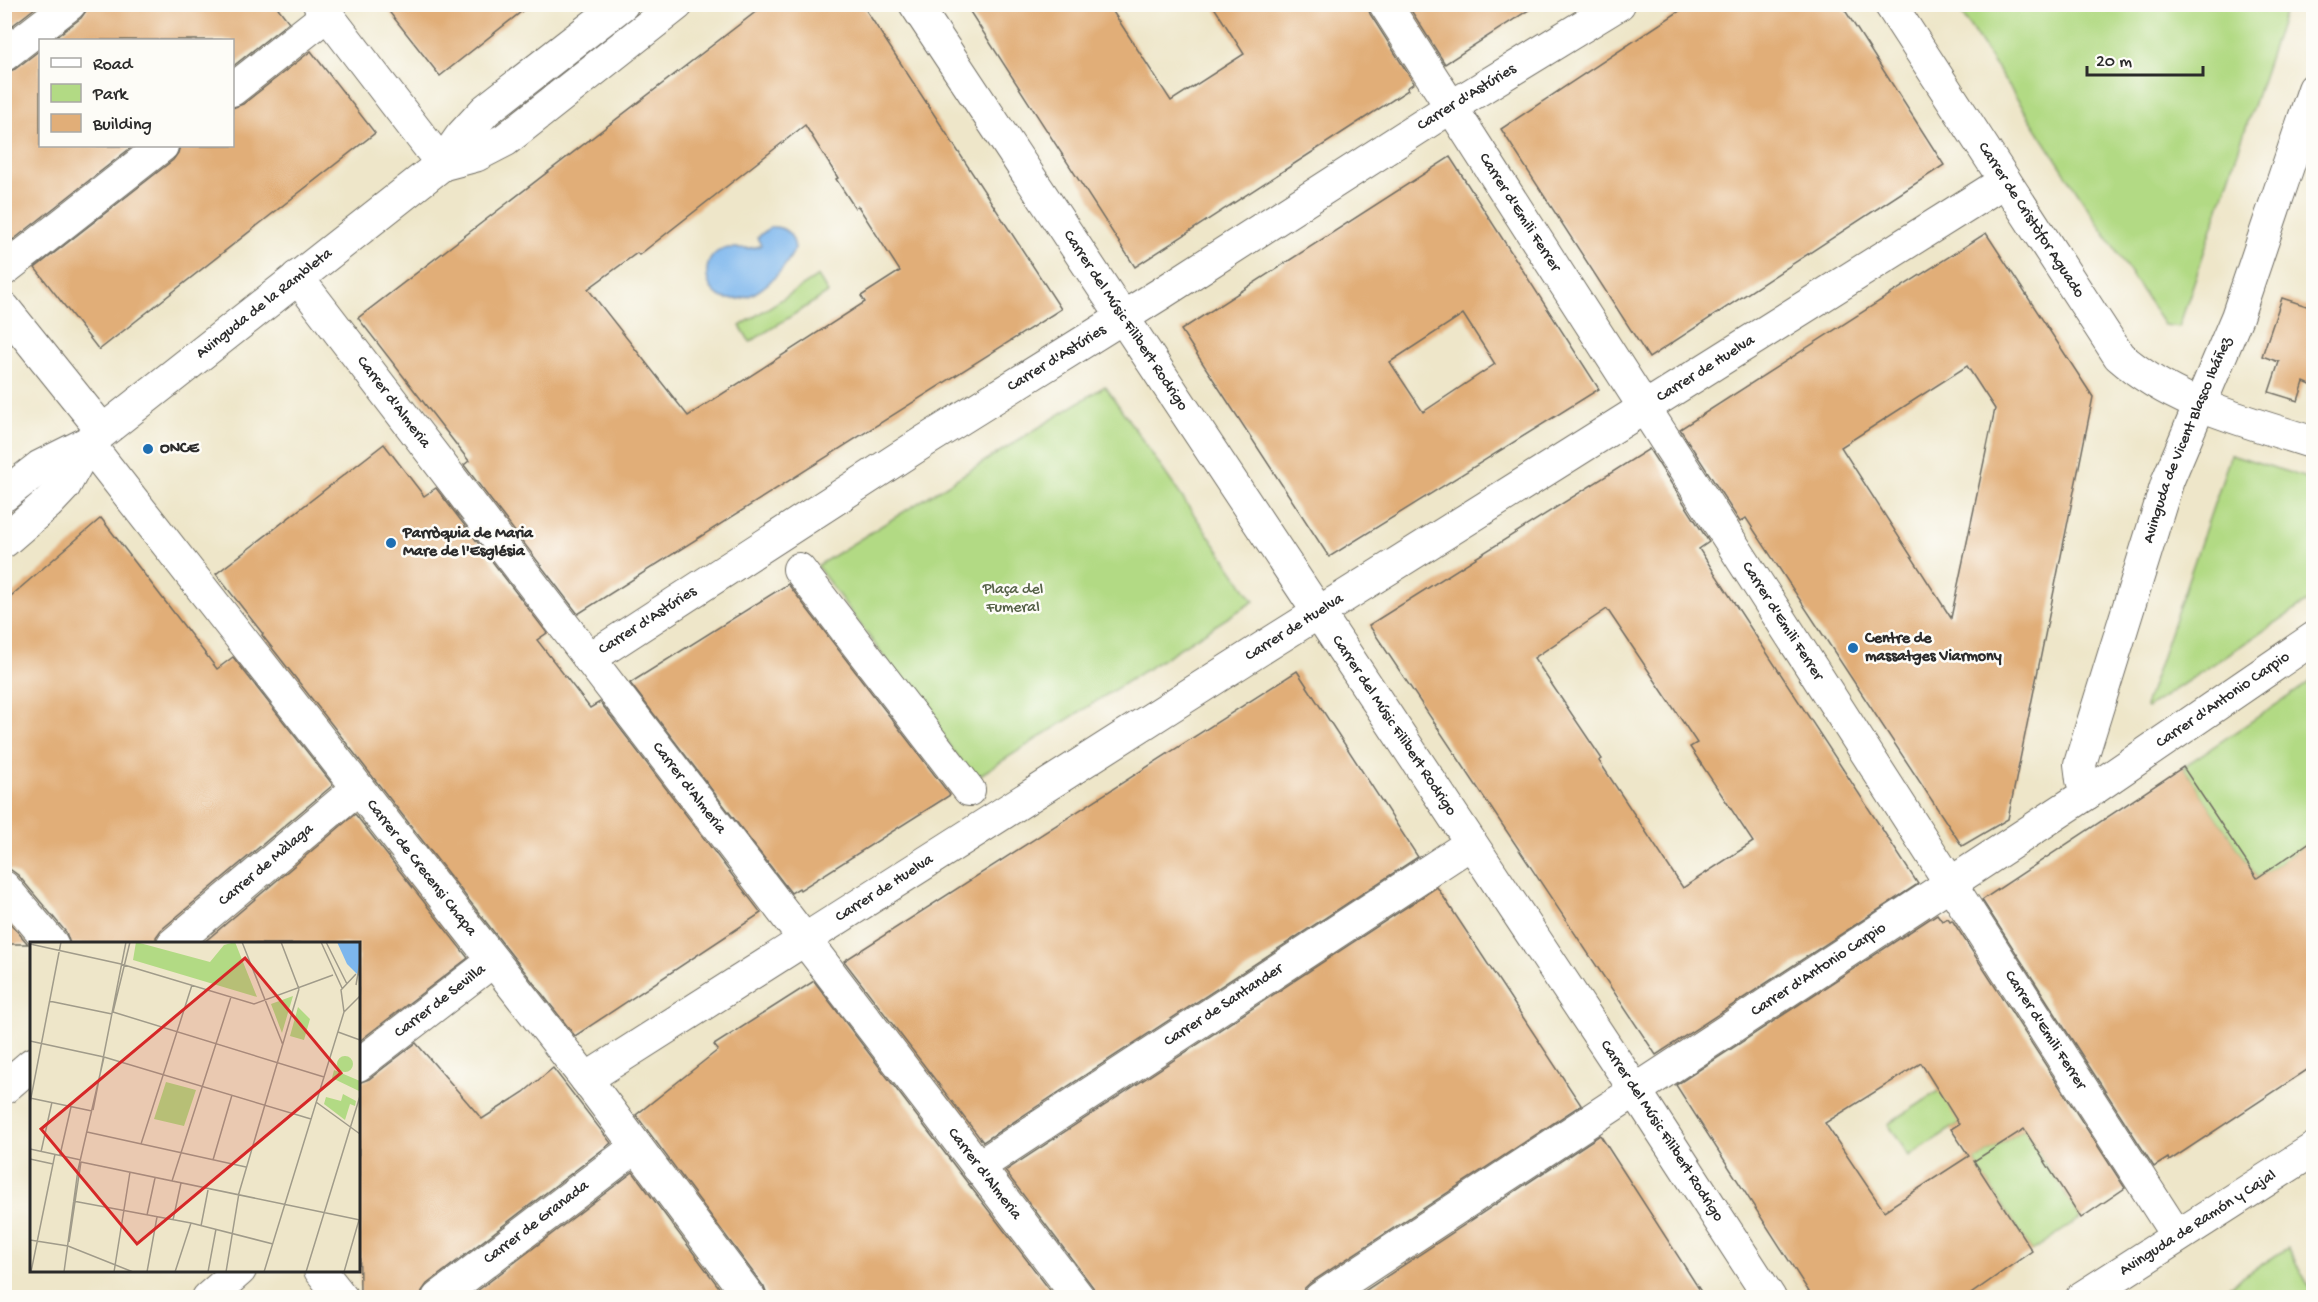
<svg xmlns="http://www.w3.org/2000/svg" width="2318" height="1302" viewBox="0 0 2318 1302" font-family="'Gochi Hand',sans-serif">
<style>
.green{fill:#b2da84;stroke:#6e8258;stroke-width:1.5}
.water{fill:#7cb6ed;stroke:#54708c;stroke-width:1.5}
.building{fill:#e1ae78;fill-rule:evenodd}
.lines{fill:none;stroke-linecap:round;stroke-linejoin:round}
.street-casing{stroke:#6f6c62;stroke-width:34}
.secondary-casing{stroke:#6f6c62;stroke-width:35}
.street{stroke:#fff;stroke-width:32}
.secondary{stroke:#fff;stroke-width:33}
.poi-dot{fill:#1f6fb2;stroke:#fdfcf7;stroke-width:2}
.labels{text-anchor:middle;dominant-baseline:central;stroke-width:5;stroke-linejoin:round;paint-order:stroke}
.street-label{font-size:16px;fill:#2b2b2b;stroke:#fdfcf7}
.poi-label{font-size:16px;font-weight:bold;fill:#2b2b2b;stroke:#fdfcf7;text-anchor:start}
.park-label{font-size:16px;fill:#546046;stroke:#fdfcf7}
.inset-road{fill:none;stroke:#a09b8a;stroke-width:1.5}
.view{fill:#d62828;fill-opacity:0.15;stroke:#d62828;stroke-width:3}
.inset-edge{fill:none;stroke:#2b2b2b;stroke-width:3}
</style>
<rect width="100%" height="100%" fill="#fdfcf7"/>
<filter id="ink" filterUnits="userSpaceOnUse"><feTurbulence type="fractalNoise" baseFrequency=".0167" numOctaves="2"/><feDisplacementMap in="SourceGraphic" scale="12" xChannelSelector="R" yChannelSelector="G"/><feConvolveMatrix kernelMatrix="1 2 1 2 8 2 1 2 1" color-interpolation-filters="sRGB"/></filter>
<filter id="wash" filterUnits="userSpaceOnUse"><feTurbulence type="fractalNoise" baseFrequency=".008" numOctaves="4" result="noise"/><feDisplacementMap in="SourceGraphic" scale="24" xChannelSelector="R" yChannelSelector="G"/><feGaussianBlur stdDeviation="1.35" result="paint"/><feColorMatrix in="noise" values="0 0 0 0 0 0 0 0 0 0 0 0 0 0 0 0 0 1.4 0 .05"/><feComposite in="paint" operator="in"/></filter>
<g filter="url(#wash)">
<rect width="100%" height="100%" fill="#eee6c9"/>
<g class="green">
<polygon points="1956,5 2287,5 2179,327 2164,325"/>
<polygon points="818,276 828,293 750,342 740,326"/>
<polygon points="1105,386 1254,601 974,779 817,566"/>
<polygon points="2231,454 2313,480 2313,598 2147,708 2145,706"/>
<polygon points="2313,680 2313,840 2257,878 2183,767"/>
<polygon points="2024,1036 2045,1068 1909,1156 1888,1124"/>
<polygon points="2024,1129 2081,1218 2032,1251 1974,1161"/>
<polygon points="2287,1248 2313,1293 2313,1297 2235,1297 2229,1286"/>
</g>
<path class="water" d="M 770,227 C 785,226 793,234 795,248 C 785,271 755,303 728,299 C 706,296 699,265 717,252 C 730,243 746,253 761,245 L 757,238 Z"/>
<g id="blocks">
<g class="building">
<polygon points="4,4 40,4 4,32"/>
<polygon points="88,4 275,4 289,22 232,67 232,40 52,40 81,18 86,11"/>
<polygon points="383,4 531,4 440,76"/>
<path d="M 766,4 L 862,4 L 1061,309 L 578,614 L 464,465 L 469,461 L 358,318 ZM 805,125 L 838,178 L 836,179 L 855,208 L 858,206 L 900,271 L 861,296 L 865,302 L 688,416 L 588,289 L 637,253 L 639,255 Z"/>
<polygon points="965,4 1108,4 1171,101 1244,54 1212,4 1367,4 1370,14 1414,83 1407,88 1408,90 1135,267"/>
<polygon points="1407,4 1538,4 1445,64"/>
<polygon points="1690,4 1841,4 1944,165 1649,358 1501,129"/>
<polygon points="40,50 40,146 133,146 13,240 4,228 4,73 15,69"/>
<polygon points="311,51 375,133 99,350 35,268 173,160 178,153 180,146 232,146 232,108 243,104"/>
<path d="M 1450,157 L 1599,389 L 1329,557 L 1181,330 ZM 1463,314 L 1495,364 L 1423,412 L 1390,362 Z"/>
<path d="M 1986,233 L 2093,397 L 2008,819 L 1962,846 L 1746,518 L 1740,522 L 1680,429 ZM 1967,366 L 1995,409 L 1951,618 L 1841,447 Z"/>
<polygon points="2282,298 2313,308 2313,386 2304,382 2298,401 2269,392 2279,362 2262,356"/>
<polygon points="384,444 424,496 436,488 547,633 537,640 590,708 600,702 761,913 575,1036 262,635 263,634 216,574"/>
<path d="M 1649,449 L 1709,542 L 1699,549 L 1918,884 L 1656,1055 L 1369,625 ZM 1607,609 L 1697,743 L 1690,747 L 1753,842 L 1683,888 L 1599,761 L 1602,759 L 1534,658 Z"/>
<polygon points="101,518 217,669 233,657 333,785 161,930 156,937 156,944 70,944 66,932 18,875 11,870 4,870 4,602"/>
<polygon points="788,584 950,795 800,890 799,888 791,893 630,683"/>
<polygon points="1297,671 1418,857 983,1142 844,961"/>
<polygon points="2183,767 2257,878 2313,840 2313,1066 2169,1161 2168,1158 2154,1167 1982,900"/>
<polygon points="355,814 468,958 358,1042 358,944 202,944"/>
<polygon points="1437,887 1581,1105 1310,1283 1304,1289 1302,1298 1097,1298 1093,1287 1005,1171"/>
<path d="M 1937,914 L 1942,921 L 1948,918 L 1950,921 L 1952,920 L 2125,1188 L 2081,1218 L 2024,1129 L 1974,1161 L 2032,1251 L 1965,1298 L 1813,1298 L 1676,1085 ZM 1921,1063 L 1959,1124 L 1951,1129 L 1969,1156 L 1884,1211 L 1825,1123 Z"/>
<polygon points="4,916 28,944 4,944"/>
<polygon points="814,981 963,1177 1056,1298 768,1298 764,1287 636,1115 718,1050 714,1045"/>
<polygon points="416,1043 482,1119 524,1092 553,1068 611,1143 427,1284 422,1291 420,1298 360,1298 358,1083 369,1079"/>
<polygon points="1600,1135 1705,1298 1354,1298"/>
<polygon points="633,1172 727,1298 468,1298"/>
</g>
</g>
</g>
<g filter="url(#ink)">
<use href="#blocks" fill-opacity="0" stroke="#6f6c62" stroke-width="1.5"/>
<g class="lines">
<defs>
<g id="street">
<polyline points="319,4 442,164"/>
<path id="s1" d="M 915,4 L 1635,1090 L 1770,1298"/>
<path id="s2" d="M 1385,4 L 2177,1236"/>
<path id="s3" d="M 1890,4 L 2119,356 C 2175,405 2244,420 2314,443"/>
<polyline points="4,55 70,4"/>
<polyline points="232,90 327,15"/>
<polyline points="4,270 162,146"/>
<path id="s4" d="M 297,277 L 1079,1298"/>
<polyline points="4,308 103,431"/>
<path id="s5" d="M 88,443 L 586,1079 L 750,1298"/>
<polyline points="799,569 969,790"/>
<path id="s6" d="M 589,659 L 925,441 L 1162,293 L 1451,107 L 1619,4"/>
<path id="s7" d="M 2088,793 L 2082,780 L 2080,764 L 2168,480 L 2237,317 L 2314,89"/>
<polyline points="4,887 52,944"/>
<path id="s8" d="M 173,944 L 358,788"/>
<path id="s9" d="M 358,1065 L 493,961"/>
<path id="s10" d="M 586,1079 L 1275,640 L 2005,181"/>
<polyline points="4,1088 32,1064"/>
<path id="s11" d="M 978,1167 L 1470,844"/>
<polyline points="320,1270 342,1298"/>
<polyline points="208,1298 240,1270"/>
<path id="s12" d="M 438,1298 L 636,1147"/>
<path id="s13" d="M 1320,1298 L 2088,793 L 2314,638"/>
</g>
<g id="secondary">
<polyline points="442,164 476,155 505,140 677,4"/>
<path id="s14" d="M 4,495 L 40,467 L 88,443 L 442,164 L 461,137 L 486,110 L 622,4"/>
<polyline points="4,541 48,503 64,486 88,443"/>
<path id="s15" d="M 2082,1298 L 2314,1149"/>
</g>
</defs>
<use href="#street" class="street-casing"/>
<use href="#secondary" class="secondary-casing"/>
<use href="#street" class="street"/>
<use href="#secondary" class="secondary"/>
</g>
</g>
<g class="poi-dot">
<circle cx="148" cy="449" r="6"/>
<circle cx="391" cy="543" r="6"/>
<circle cx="1853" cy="648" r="6"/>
</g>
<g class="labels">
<g class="street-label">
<text stroke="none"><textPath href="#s6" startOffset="1042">Carrer d'Astúries</textPath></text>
<text stroke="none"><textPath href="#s2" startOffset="248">Carrer d'Emili Ferrer</textPath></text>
<text stroke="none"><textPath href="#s3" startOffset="258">Carrer de Cristòfor Aguado</textPath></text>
<text stroke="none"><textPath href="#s14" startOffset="324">Avinguda de la Rambleta</textPath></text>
<text stroke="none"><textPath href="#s1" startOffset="380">Carrer del Músic Filibert Rodrigo</textPath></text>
<text stroke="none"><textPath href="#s6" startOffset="556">Carrer d'Astúries</textPath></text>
<text stroke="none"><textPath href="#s10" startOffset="1326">Carrer de Huelva</textPath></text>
<text stroke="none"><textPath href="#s4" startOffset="158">Carrer d'Almeria</textPath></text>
<text stroke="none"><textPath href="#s7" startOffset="372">Avinguda de Vicent Blasco Ibáñez</textPath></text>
<text stroke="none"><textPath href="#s2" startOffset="734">Carrer d'Emili Ferrer</textPath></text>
<text stroke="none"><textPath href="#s6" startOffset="70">Carrer d'Astúries</textPath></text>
<text stroke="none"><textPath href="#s10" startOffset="840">Carrer de Huelva</textPath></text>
<text stroke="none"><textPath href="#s13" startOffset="1083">Carrer d'Antonio Carpio</textPath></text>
<text stroke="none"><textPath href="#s1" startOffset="866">Carrer del Músic Filibert Rodrigo</textPath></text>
<text stroke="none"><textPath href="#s4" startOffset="644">Carrer d'Almeria</textPath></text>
<text stroke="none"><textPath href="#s8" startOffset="122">Carrer de Màlaga</textPath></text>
<text stroke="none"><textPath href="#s5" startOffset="540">Carrer de Crecensi Chapa</textPath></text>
<text stroke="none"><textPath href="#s10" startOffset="354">Carrer de Huelva</textPath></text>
<text stroke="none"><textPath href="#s13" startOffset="597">Carrer d'Antonio Carpio</textPath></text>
<text stroke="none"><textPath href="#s9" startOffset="104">Carrer de Sevilla</textPath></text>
<text stroke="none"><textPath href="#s11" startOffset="294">Carrer de Santander</textPath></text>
<text stroke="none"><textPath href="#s2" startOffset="1220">Carrer d'Emili Ferrer</textPath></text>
<text stroke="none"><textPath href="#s1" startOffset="1352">Carrer del Músic Filibert Rodrigo</textPath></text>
<text stroke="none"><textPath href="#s4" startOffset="1130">Carrer d'Almeria</textPath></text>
<text stroke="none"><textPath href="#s12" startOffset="124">Carrer de Granada</textPath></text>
<text stroke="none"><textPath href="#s15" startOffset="138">Avinguda de Ramón y Cajal</textPath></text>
</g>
<g class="poi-label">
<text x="160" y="449">ONCE</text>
<text x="403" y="534">Parròquia de Maria<tspan x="403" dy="18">Mare de l'Església</tspan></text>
<text x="1865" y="639">Centre de<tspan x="1865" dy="18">massatges Viarmony</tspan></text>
</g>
<g class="park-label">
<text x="1013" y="590">Plaça del<tspan x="1013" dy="18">Fumeral</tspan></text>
</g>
</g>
<g transform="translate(30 942)">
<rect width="330" height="330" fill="#eee6c9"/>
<path d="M 106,0 L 180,20 L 194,3 L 205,0 L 227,55 L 103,18 ZM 263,54 L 252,91 L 241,62 ZM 268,65 L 280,77 L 274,98 L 260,94 ZM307 122a8 8 0 1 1 16 0a8 8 0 1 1-16 0ZM 304,128 L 330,139 L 329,149 L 302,136 ZM 136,140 L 166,148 L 154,184 L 124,177 ZM 313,152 L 326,159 L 325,164 L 320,162 L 315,178 L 294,162 L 296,155 L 311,159 Z" fill="#b2da84"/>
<path d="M 307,0 L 330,0 L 330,35 L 317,22 Z" fill="#7cb6ed"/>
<path class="inset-road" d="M 212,0 L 253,103M 251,0 L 269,47M 291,0 L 312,46M 296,0 L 317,42M 0,2 L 91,22 L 224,62 L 303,33M 326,43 L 330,20M 19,59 L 82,72M 83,70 L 294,135M 83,70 L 100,0M 314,70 L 330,54M 308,90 L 330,98M 0,99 L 74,115 L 281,177M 0,156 L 62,169M 286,160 L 330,192M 0,161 L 31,0M 63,168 L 96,0M 57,190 L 216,225M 111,202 L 162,43M 0,207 L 51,218M 11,210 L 22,160M 30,213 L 41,165M 0,217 L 23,222M 183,218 L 202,153M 51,220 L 330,278M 142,239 L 201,55M 43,259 L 161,281 L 243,302M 117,273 L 125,236M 143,278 L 151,241M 171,284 L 178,248M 0,298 L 38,304 L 103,330M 39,300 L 51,220M 1,330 L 25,212M 34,330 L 48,228 L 74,115M 84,330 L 100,230M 117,330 L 127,275M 145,330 L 161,281M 178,330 L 186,287M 196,330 L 209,251 L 269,47M 234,330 L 314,70 L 311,48 L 326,32M 276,330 L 330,154M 314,330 L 329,278"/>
<path class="view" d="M 215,16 L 311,131 L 107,302 L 11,187 Z"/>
<rect width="330" height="330" class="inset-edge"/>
</g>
<rect width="2318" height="1302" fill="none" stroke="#fdfcf7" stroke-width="24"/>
<rect x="39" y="39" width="195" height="108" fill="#fdfcf7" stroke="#a9a8a5" stroke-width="1.5"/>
<rect x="51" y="58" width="30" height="9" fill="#ffffff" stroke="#a9a8a5" stroke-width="1.5"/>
<text x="93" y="69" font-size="18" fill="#2b2b2b">Road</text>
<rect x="51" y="84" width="30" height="18" fill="#b2da84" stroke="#a9a8a5" stroke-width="1.5"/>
<text x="93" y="99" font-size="18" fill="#2b2b2b">Park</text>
<rect x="51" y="114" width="30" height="18" fill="#e1ae78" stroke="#a9a8a5" stroke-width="1.5"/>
<text x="93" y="129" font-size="18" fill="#2b2b2b">Building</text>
<path d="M2087 66v9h116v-9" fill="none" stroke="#2b2b2b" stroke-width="3"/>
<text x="2096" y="66" font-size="18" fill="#2b2b2b" stroke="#fdfcf7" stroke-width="4.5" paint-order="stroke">20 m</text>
</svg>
